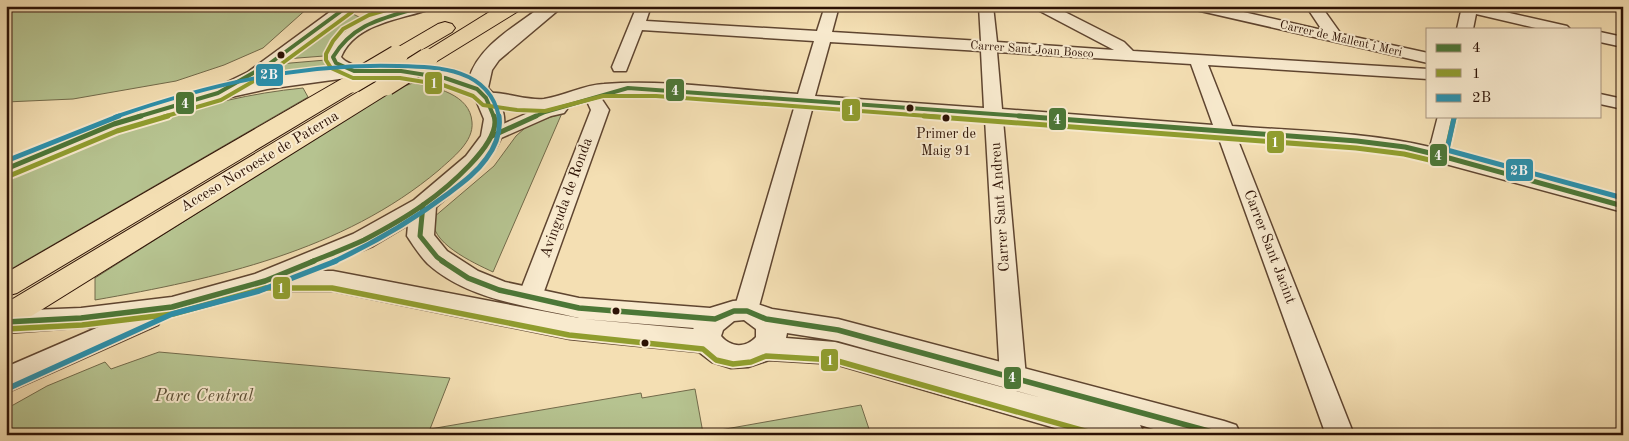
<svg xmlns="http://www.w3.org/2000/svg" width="1629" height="441" viewBox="0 0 1629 441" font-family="'Old Standard TT',serif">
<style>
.green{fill:#b6c390;stroke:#726a4a}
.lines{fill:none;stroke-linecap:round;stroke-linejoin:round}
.minor-casing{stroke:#5f4530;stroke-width:3}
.tertiary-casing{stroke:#5f4530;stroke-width:3}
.primary-casing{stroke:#2d1205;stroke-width:2}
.minor{fill:#f8eace;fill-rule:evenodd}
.tertiary{fill:#f8eace;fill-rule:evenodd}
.primary{fill:#f4dfb3;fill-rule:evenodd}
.primary-bridge-casing{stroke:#2d1205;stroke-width:23;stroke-linecap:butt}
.primary-bridge{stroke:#f4dfb3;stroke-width:21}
.bus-1-far2-casing{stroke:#f8eace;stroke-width:7}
.bus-1-far1-casing{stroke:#f8eace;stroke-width:9}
.bus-1-casing{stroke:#f8eace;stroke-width:9}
.bus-2-far2-casing{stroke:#f8eace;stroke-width:7}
.bus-2-far1-casing{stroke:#f8eace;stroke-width:9}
.bus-2-casing{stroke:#f8eace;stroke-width:9}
.bus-3-far2-casing{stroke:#f8eace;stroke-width:7}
.bus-3-far1-casing{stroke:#f8eace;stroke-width:9}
.bus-3-casing{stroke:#f8eace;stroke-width:9}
.bus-1-far2{stroke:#4c7737;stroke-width:4}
.bus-1-far1{stroke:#4c7737;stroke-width:5}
.bus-1{stroke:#4c7737;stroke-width:5.5}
.bus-2-far2{stroke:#909d2e;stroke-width:4}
.bus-2-far1{stroke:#909d2e;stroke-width:5}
.bus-2{stroke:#909d2e;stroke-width:5.5}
.bus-3-far2{stroke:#2b90ac;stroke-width:4}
.bus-3-far1{stroke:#2b90ac;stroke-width:5}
.bus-3{stroke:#2b90ac;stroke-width:5.5}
.bus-dot{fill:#2d1205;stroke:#f8eace;stroke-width:2}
.labels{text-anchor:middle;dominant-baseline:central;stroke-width:4;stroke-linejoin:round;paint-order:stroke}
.far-street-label{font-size:12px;fill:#2d1205;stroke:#f8eace}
.bus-label{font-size:14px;fill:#2d1205;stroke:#f8eace}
.street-label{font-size:15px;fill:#2d1205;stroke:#f8eace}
.near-park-label{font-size:18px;font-style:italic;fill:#5d5036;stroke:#f8eace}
.line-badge{stroke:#f8eace;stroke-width:2}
.badge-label{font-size:14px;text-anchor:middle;font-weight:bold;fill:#fff}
</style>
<rect width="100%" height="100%" fill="#f4dfb3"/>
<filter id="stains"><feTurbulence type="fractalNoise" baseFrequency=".004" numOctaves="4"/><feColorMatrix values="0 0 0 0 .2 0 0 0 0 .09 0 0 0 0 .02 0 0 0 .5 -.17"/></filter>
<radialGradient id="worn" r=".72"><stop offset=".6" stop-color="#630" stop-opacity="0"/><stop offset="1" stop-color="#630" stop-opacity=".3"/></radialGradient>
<g class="green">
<polygon points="6,6 310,6 263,48 224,65 176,81 73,99 6,102"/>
<path d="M 347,11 L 359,17 L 371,19 C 351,27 332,35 324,56 L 285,59 Z"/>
<polygon points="326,60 332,65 256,79 279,64"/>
<path d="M 413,83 C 435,87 470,94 472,122 C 474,142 452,158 439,170 C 343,251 215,279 95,300 L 95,278 L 388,92 Z"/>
<path d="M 303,88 L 308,97 L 11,269 L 6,267 L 6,182 C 98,137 200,98 303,88 Z"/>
<path d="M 562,113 L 493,272 C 474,263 427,242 434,217 L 494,166 L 516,136 L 525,128 L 537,122 Z"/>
<polygon points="159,352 450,378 430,429 641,393 642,398 695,389 703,433 861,405 871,435 6,435 6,409 47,386 105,362 111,369"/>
</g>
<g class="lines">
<defs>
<g id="minor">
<polygon points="338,6 355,6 282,64 260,80 223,98 217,99 211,98 208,94 211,90 248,72"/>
<path d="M 410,6 L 432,6 L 430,9 C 400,20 355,23 341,57 C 346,64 357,64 362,71 L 360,75 C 347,78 331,69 325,57 C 334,37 349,27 369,18 L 367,16 L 370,13 L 401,10 Z"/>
<path d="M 637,6 L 651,6 L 646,21 L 817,31 L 825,6 L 839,6 L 832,32 L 981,41 L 979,6 L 993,6 L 997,42 L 1114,50 L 1036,9 L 1034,6 L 1053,6 L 1124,42 L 1133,51 L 1428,69 L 1428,79 L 1208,65 L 1232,126 C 1298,131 1366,132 1430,147 L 1438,116 L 1456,116 L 1448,152 L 1623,199 L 1623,212 L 1405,153 L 1357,147 L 1237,138 L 1354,435 L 1326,435 L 1218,136 L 1003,120 L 1026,377 L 1022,384 L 1013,387 L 1004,384 L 1000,377 L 985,119 L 813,106 L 758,310 L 754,316 L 746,318 L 738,316 L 734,310 L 795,105 L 656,94 L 602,94 L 599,95 L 609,110 L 542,297 L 538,303 L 530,305 L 522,303 L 518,297 L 591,110 L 586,99 L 562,105 L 567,109 L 564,113 L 551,116 L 492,142 L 485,140 L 483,136 L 485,132 L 537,109 L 517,108 L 480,102 L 477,98 L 480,94 C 500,89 523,101 544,99 C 564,96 583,85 604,84 C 666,79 736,90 798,94 L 814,41 L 642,30 L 626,71 L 614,71 L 612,67 ZM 830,42 L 981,51 L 984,108 L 815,96 ZM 997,52 L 1191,64 L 1213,125 L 1002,109 Z"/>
<polygon points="1189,6 1217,6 1322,30 1306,6 1321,6 1341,34 1428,53 1428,63 1196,10"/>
<polygon points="1451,6 1479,6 1567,26 1570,29 1540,29 1476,14 1473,29 1457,29 1461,11 1453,9"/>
<polygon points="1600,32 1623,37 1623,47 1600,42"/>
<polygon points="1600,94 1623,99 1623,109 1600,104"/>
</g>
<path id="tertiary" d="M 542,6 L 563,6 L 499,60 L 492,70 L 488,88 C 535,134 469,178 436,207 L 434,235 L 447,251 L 478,271 L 505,282 L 579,298 L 710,308 L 733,301 L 746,300 L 772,309 L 838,319 L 1224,421 L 1236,425 L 1241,435 L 1174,435 L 1140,425 L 1145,435 L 1079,435 L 835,364 L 769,360 L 748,367 L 731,368 L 712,362 L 699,352 L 570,339 L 333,291 L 279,291 L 272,289 L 162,318 L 158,325 L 6,393 L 6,367 L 101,326 L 6,333 L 6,311 L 81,308 L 172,297 L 255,274 L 353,234 L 414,200 L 466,156 L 481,136 L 484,119 L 476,100 L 469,94 L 441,84 L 401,77 L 354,77 L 267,89 L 222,99 L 137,125 L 6,176 L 6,160 C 101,119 201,86 304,72 C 361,64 413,60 469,79 C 478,46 516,26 542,6 ZM 408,225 L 407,236 C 413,245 420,256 428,264 C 468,300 528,306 579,318 L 333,271 L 313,271 L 373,246 ZM 583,319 L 694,328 L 693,329 ZM 744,320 L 756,329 L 756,337 C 746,348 731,348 721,336 L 723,330 L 734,321 ZM 787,333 L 838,341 L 1042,398 L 835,342 L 786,338 Z"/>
<g id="primary">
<polygon points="499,6 522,6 520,10 434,63 427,65 420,63 416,59 420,55"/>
<polygon points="445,22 452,24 455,28 452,32 404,60 397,62 390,60 386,56 390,52 438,24"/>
<polygon points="353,75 361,77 364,82 361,87 17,293 6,296 6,273 345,77"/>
<polygon points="386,78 394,80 397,85 394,90 17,325 6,328 6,303 378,80"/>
</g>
</defs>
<use href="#minor" class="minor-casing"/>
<use href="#tertiary" class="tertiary-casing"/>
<use href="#primary" class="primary-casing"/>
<use href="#minor" class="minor"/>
<use href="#tertiary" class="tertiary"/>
<use href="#primary" class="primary"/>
<defs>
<g id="primary-bridge">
<polyline points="353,82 397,56"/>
<polyline points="386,85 427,59"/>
</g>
</defs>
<use href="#primary-bridge" class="primary-bridge-casing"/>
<use href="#primary-bridge" class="primary-bridge"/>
<defs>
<g id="bus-1-far2">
<path d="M 424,6 C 387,18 355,21 333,57 L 336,63 L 354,71 L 401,71 L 445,78 L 477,89 L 486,98 L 494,117"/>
<polyline points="137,117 218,93 269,64 348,6"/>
<polyline points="534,117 545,112 628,88 1036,117"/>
</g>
<g id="bus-1-far1">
<polyline points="1019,116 1357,141 1405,147 1438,155 1623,206"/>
<polyline points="492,136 536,116"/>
<polyline points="6,169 114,124 141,116"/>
<polyline points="423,205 420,236 437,257 444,262"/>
<path d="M 311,262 C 328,255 347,248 364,240 C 383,230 405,218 423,205 C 443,191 503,143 494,116"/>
</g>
<g id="bus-1">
<polyline points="442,261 468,278 499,290 579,308 715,319 734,311 747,311 766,319 838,330 1223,435"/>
<polyline points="6,322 81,318 172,307 265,281 314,261"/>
</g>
<g id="bus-2-far2">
<polyline points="400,6 369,15 343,29 333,41 326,54 326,60 331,68 353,78 400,78 443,85 473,96 483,105 517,110 545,111 603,96 656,96 941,117"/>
<polyline points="163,117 221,100 273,70 352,12"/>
</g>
<g id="bus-2-far1">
<polyline points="924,116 1356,148 1404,154 1438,162 1445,157 1454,118"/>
<polyline points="9,176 117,131 168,116"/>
</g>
<polyline id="bus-2" points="6,329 82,325 173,314 266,288 332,288 569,335 703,349 716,360 733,364 751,362 766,356 834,360 1099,435"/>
<path id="bus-3-far2" d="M 115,117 C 207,85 300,63 398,66 C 439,67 489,68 499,117"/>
<g id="bus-3-far1">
<polyline points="1454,118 1447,150 1623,198"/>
<polyline points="6,161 119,116"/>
<path d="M 333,262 C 374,243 413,220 449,193 C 462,183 476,173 486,159 C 496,146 501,132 499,116"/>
</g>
<polyline id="bus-3" points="9,388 172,314 259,291 336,261"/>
</defs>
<use href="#bus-1-far2" class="bus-1-far2-casing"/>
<use href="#bus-1-far1" class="bus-1-far1-casing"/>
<use href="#bus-1" class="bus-1-casing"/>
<use href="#bus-2-far2" class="bus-2-far2-casing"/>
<use href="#bus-2-far1" class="bus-2-far1-casing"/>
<use href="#bus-2" class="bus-2-casing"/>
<use href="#bus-3-far2" class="bus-3-far2-casing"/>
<use href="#bus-3-far1" class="bus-3-far1-casing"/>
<use href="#bus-3" class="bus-3-casing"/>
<use href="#bus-1-far2" class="bus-1-far2"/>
<use href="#bus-1-far1" class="bus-1-far1"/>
<use href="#bus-1" class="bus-1"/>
<use href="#bus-2-far2" class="bus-2-far2"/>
<use href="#bus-2-far1" class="bus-2-far1"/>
<use href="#bus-2" class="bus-2"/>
<use href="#bus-3-far2" class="bus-3-far2"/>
<use href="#bus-3-far1" class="bus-3-far1"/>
<use href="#bus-3" class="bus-3"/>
</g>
<g class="bus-dot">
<circle cx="281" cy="55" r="4.5"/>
<circle cx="910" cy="108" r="4.5"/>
<circle cx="946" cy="118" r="4.5"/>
<circle cx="616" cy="311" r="4.5"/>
<circle cx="645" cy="343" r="4.5"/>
</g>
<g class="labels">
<g class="far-street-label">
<text transform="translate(1341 39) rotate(13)">Carrer de Mallent i Meri</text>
<text transform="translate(1032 50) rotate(4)">Carrer Sant Joan Bosco</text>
</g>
<g class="bus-label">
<text x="946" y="134">Primer de<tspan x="946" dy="17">Maig 91</tspan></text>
</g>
<g class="street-label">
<text transform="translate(260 162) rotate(-31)">Acceso Noroeste de Paterna</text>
<text transform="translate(567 198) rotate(-70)">Avinguda de Ronda</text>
<text transform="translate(1001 207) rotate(-94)">Carrer Sant Andreu</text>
<text transform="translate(1269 247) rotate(69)">Carrer Sant Jacint</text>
</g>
<g class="near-park-label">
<text x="204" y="396">Parc Central</text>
</g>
</g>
<g class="line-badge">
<rect x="255" y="63" width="29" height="24" rx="5" fill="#2b90ac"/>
<rect x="424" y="71" width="19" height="24" rx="5" fill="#909d2e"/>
<rect x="665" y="78" width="20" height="24" rx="5" fill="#4c7737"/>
<rect x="175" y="91" width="20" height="24" rx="5" fill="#4c7737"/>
<rect x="841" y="98" width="20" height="24" rx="5" fill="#909d2e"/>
<rect x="1048" y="107" width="19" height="24" rx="5" fill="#4c7737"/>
<rect x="1266" y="130" width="19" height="24" rx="5" fill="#909d2e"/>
<rect x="1429" y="143" width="19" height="24" rx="5" fill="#4c7737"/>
<rect x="1505" y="158" width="29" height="24" rx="5" fill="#2b90ac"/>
<rect x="272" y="276" width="19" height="24" rx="5" fill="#909d2e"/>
<rect x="820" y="348" width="19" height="24" rx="5" fill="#909d2e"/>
<rect x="1003" y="366" width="19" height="24" rx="5" fill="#4c7737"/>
</g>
<g class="badge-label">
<text x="269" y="79">2B</text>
<text x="434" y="88">1</text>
<text x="675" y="95">4</text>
<text x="185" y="108">4</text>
<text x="851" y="115">1</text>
<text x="1057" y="124">4</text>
<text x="1275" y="147">1</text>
<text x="1438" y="160">4</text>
<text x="1519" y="175">2B</text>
<text x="281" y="293">1</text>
<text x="830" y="365">1</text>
<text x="1012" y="382">4</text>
</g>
<rect width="1629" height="441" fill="none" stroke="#f4dfb3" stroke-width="25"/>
<rect x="8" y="8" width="1614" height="426" fill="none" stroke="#2d1205" stroke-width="2.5"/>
<rect x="12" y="12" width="1604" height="416" fill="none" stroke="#2d1205"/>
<rect x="1426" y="28" width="175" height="90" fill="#f8eace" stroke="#a7947e"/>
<rect x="1436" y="44" width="25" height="8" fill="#4c7737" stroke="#a7947e"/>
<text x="1472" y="52" font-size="15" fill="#2d1205">4</text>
<rect x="1436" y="69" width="25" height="8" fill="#909d2e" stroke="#a7947e"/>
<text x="1472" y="78" font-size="15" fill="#2d1205">1</text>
<rect x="1436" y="94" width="25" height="8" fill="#2b90ac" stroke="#a7947e"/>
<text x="1472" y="102" font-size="15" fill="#2d1205">2B</text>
<rect width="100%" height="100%" filter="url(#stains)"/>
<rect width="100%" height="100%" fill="url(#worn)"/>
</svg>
